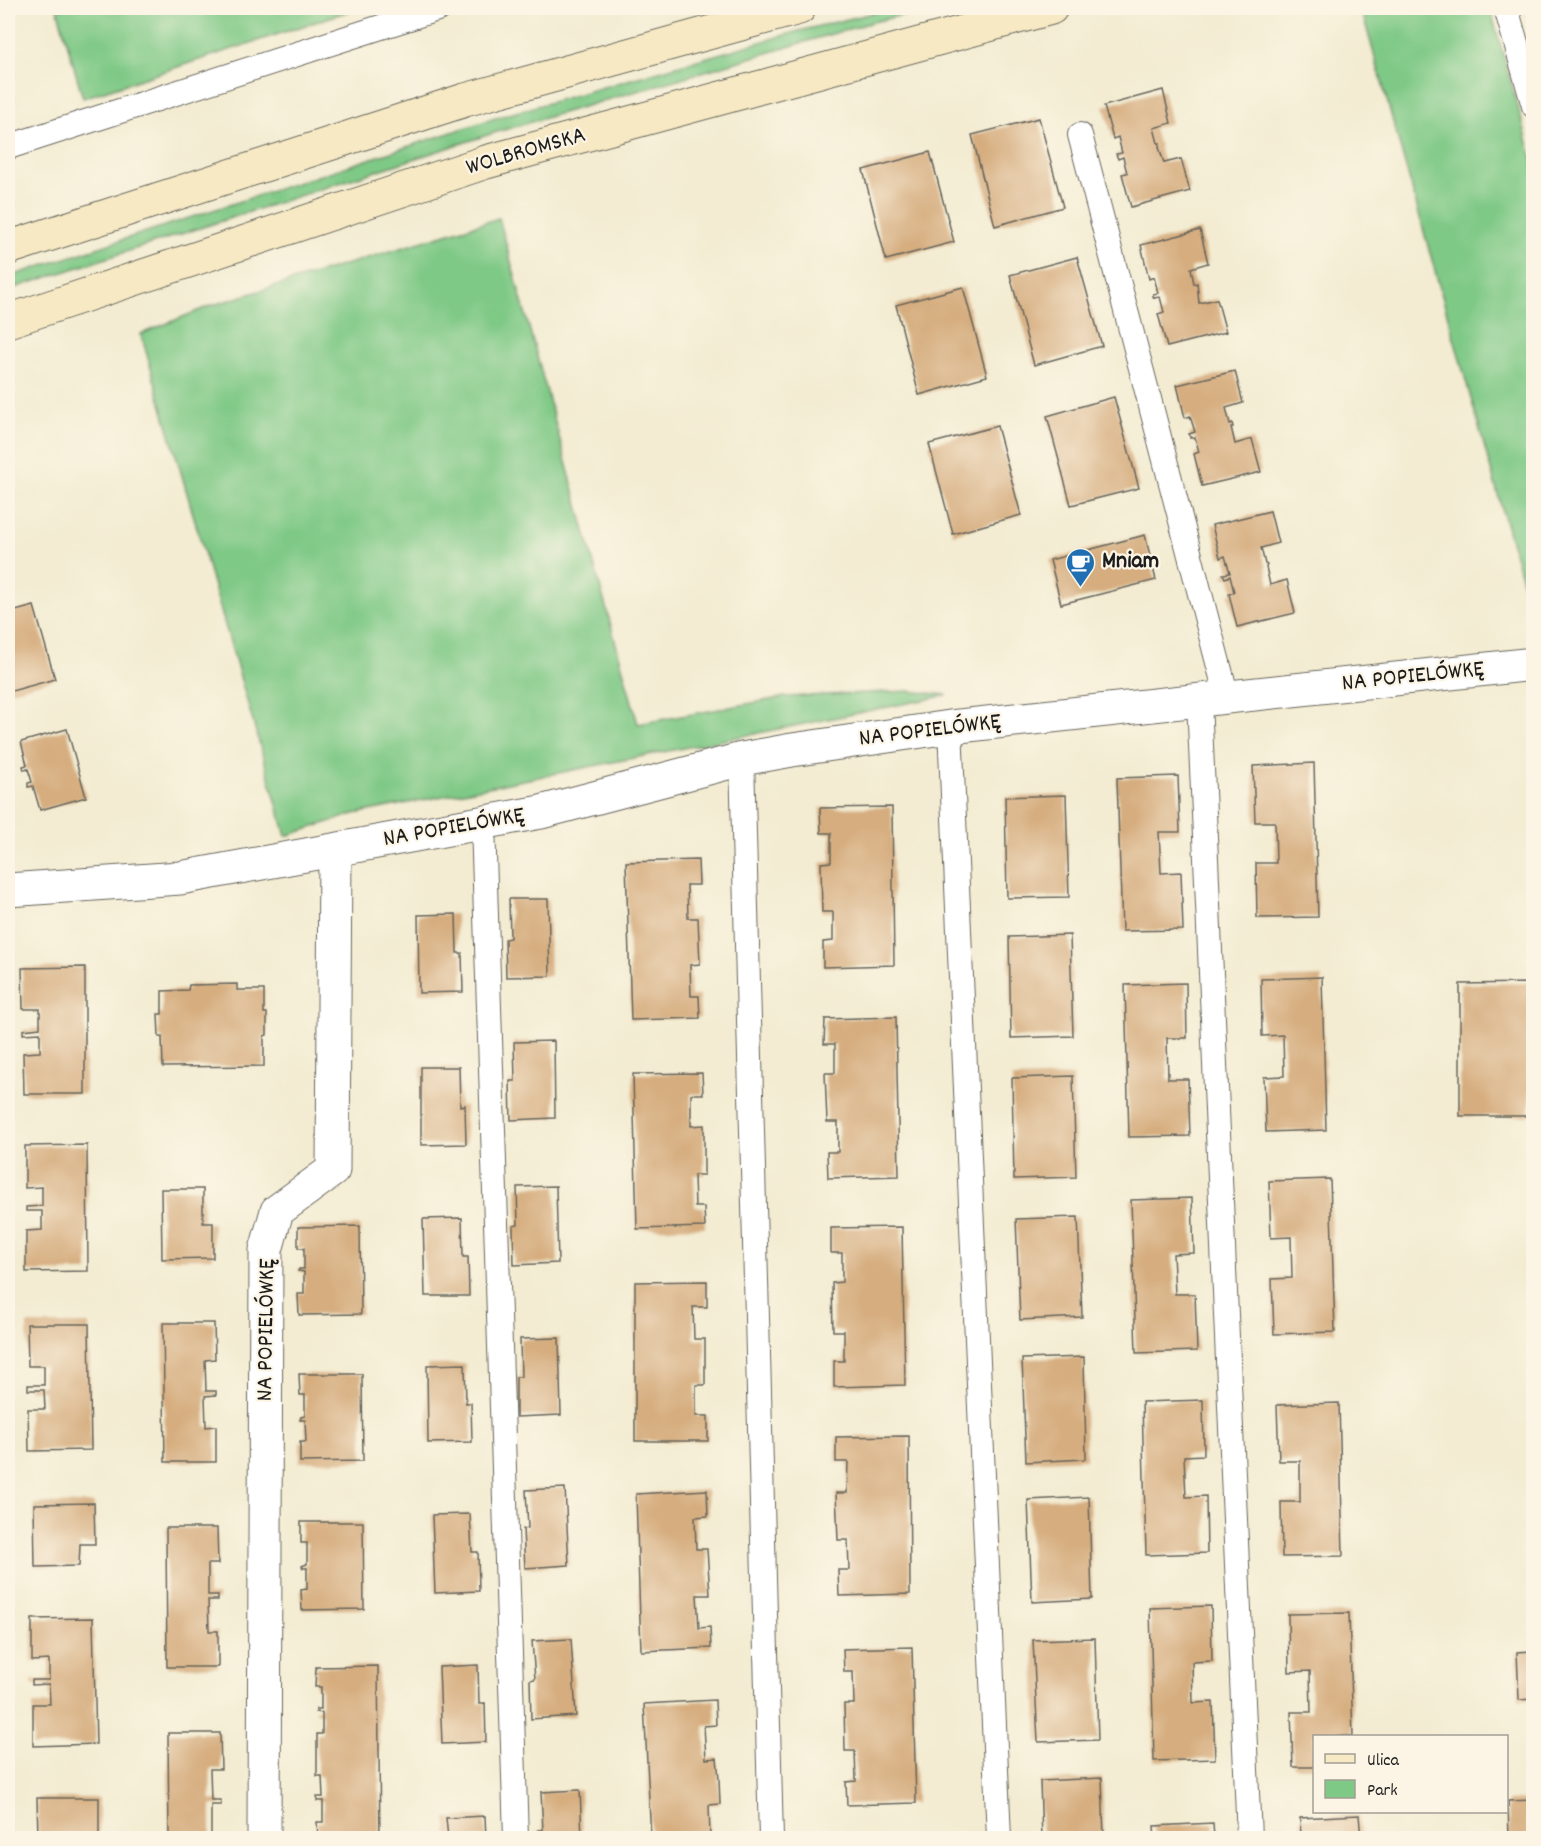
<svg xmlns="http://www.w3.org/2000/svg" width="1541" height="1846" viewBox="0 0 1541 1846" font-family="Dekko,sans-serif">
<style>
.green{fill:#7fc986;stroke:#4e7251;stroke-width:1.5}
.building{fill:#d6ad7f}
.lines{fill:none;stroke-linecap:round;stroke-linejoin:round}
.service-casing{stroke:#67655c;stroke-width:26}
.minor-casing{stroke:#67655c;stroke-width:35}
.secondary-casing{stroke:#67655c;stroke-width:35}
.service{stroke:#fff;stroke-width:24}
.minor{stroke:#fff;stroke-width:33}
.secondary{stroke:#f6e9c3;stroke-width:33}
.labels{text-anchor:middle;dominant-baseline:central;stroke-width:4.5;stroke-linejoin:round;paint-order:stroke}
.street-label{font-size:24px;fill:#1c1c1c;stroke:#fcf5e5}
.poi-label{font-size:24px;font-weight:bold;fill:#1c1c1c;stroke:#fcf5e5;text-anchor:start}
</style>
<rect width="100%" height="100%" fill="#fcf5e5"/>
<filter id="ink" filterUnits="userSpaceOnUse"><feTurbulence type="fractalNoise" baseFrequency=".0167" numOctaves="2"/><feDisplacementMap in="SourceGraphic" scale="12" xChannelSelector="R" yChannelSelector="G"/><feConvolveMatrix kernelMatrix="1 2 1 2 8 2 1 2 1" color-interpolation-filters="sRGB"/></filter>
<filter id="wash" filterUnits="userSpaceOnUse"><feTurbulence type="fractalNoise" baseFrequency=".008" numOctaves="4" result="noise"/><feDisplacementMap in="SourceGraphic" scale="24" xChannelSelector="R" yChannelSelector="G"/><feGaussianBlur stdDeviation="1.35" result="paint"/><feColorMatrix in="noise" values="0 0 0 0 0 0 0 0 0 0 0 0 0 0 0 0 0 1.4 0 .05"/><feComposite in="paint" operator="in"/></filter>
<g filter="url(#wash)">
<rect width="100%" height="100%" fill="#f3ecd2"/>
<g class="green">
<polygon points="57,8 358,8 83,98"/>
<polygon points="893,8 933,8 873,22 497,132 8,290 8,277 492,119 795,32"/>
<polygon points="1361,8 1490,8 1533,160 1533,619"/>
<polygon points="499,218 638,724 785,697 909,691 948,695 354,814 286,836 141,334 210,306"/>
</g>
<g id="blocks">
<g class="building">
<polygon points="1163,90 1171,123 1154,128 1158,143 1160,143 1159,147 1164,163 1181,159 1190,191 1131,207 1122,174 1127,173 1123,157 1118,159 1116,154 1122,153 1118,137 1113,139 1104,106"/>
<polygon points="1039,118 1063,207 995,226 972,135"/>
<polygon points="930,152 954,242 886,260 863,170"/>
<polygon points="1200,230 1208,263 1191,268 1194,284 1197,283 1199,303 1217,299 1226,332 1167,347 1158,314 1164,312 1160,297 1154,298 1153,296 1153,294 1158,293 1154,277 1149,279 1141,245"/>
<polygon points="1077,257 1102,346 1034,365 1010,275"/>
<polygon points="963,287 987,376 919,395 896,305"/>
<polygon points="1235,371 1243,403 1226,408 1230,424 1232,423 1233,427 1231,427 1235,444 1252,439 1261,472 1202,486 1194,454 1199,452 1195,437 1190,438 1190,436 1189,434 1195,432 1190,416 1185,418 1177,385"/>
<polygon points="1114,397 1139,488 1071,505 1047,416"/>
<polygon points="997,426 1021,515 953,534 929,444"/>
<polygon points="1270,511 1278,543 1261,548 1265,564 1267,565 1266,567 1270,585 1287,580 1295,613 1237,627 1229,594 1234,592 1230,576 1225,578 1223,574 1230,573 1225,556 1220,558 1212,525"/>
<polygon points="1145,535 1156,580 1061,604 1050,560"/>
<polygon points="34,606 55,679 8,692 8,613"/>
<polygon points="67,729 86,797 40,810 33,786 28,787 28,783 32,782 28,769 24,770 23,766 27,765 21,742"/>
<polygon points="1314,763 1318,917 1257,918 1256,863 1276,863 1275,822 1255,822 1253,766"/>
<polygon points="1178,776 1180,832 1159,832 1161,873 1181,872 1183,930 1122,931 1117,778"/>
<polygon points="1066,795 1069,897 1007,898 1005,797"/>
<polygon points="892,807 894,965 823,967 823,942 833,941 833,912 822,912 821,863 831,862 831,833 821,833 820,808"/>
<polygon points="698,860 699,885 687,885 688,918 698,918 700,964 690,965 691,996 699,996 700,1018 631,1020 626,862"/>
<polygon points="509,899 548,899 550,976 506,977 505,939 510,938"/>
<polygon points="456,914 457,953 462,953 463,992 419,993 418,915"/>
<polygon points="1070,935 1073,1036 1011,1038 1009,937"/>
<polygon points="85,967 85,1094 24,1094 23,1053 40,1052 40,1033 23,1034 23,1030 40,1028 40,1009 23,1009 22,968"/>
<polygon points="1322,977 1326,1130 1266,1132 1264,1077 1284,1076 1283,1035 1262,1036 1261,979"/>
<polygon points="1186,983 1187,1038 1167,1038 1168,1079 1188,1079 1190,1136 1129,1137 1125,985"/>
<polygon points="1530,983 1530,1116 1460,1116 1460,984"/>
<polygon points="237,984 237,990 264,990 264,1013 267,1013 267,1035 264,1036 264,1066 163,1067 162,1037 159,1037 158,1014 162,1014 162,991 188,990 189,985"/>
<polygon points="896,1017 899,1176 828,1178 827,1152 838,1152 838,1122 827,1122 825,1073 835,1073 835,1044 824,1044 825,1019"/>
<polygon points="554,1041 555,1118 511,1120 510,1081 515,1081 514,1042"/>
<polygon points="421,1067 459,1067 460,1106 465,1105 466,1144 421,1145"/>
<polygon points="702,1073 703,1094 691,1094 691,1126 704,1125 704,1175 694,1175 695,1207 704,1207 705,1227 637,1229 633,1074"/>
<polygon points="1073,1076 1076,1177 1014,1179 1012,1078"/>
<polygon points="87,1145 88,1271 26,1272 26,1231 42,1230 42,1211 26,1211 26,1207 42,1206 42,1187 25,1188 25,1146"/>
<polygon points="1330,1179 1335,1332 1274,1334 1272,1279 1292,1278 1291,1237 1271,1238 1269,1181"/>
<polygon points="556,1186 558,1263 514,1265 513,1226 518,1225 517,1187"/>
<polygon points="161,1189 203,1189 203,1223 213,1223 213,1258 162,1259"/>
<polygon points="1192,1198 1194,1253 1173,1254 1175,1294 1195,1294 1197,1351 1136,1353 1131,1200"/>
<polygon points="1078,1217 1082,1317 1020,1320 1016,1219"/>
<polygon points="462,1218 463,1257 468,1257 469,1296 425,1296 423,1219"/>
<polygon points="360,1226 361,1314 299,1315 298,1294 304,1294 304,1272 298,1271 299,1269 304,1269 304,1248 298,1248 298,1227"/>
<polygon points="902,1227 905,1385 834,1387 834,1361 844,1361 844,1331 833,1331 832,1283 842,1282 842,1253 831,1253 831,1228"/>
<polygon points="707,1281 707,1307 693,1307 694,1339 705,1339 705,1385 696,1385 696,1416 708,1416 708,1441 635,1441 635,1282"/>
<polygon points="163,1323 214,1323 215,1359 205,1360 206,1391 216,1391 216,1395 205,1396 206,1427 216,1426 216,1462 165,1462"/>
<polygon points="27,1324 89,1324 91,1450 29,1451 28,1409 45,1409 44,1390 28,1390 28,1385 44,1385 44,1366 28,1366"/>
<polygon points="559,1338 561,1415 516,1417 516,1377 521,1377 520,1339"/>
<polygon points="1084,1357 1086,1459 1026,1462 1022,1359"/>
<polygon points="465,1364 466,1403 471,1403 472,1442 428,1443 427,1365"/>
<polygon points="299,1374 362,1374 363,1461 300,1462 300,1442 306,1442 305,1420 300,1420 301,1417 305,1416 305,1395 300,1395"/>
<polygon points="1203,1400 1204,1455 1184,1456 1186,1497 1206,1496 1207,1553 1146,1555 1142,1402"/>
<polygon points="1339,1403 1343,1556 1282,1557 1281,1502 1300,1502 1300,1461 1279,1461 1277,1405"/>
<polygon points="909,1436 910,1594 839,1596 838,1570 849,1570 848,1540 838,1540 836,1493 847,1493 848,1462 836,1462 836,1437"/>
<polygon points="565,1488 569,1565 525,1568 523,1529 528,1528 526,1490"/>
<polygon points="707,1490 708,1516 695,1517 696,1549 707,1549 710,1595 697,1595 699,1628 710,1627 711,1648 641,1651 636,1494"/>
<polygon points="1089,1497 1092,1599 1032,1602 1028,1500"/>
<polygon points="94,1503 95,1544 80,1544 79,1566 35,1567 34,1504"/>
<polygon points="470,1514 472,1552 478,1552 479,1591 435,1593 432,1515"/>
<polygon points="301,1522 363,1522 364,1609 302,1610 301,1590 307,1589 307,1568 303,1568 302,1566 307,1564 307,1543 301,1543"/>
<polygon points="166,1528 217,1528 218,1564 208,1564 208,1595 218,1595 218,1600 208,1600 209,1631 218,1631 218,1667 167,1667"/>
<polygon points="1211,1606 1212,1661 1192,1662 1193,1703 1213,1702 1215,1759 1154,1761 1150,1608"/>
<polygon points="1349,1613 1353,1736 1314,1736 1314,1767 1293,1767 1291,1712 1311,1712 1310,1671 1289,1672 1288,1614"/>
<polygon points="93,1618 96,1744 33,1746 33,1704 50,1704 49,1684 32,1685 32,1680 49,1680 49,1660 32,1661 32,1619"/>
<polygon points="1095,1638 1098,1740 1038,1742 1033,1640"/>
<polygon points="571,1639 576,1716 531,1719 530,1680 535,1679 532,1641"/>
<polygon points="912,1647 916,1803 847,1805 846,1782 856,1781 855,1751 845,1751 844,1704 854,1704 853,1672 844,1672 843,1649"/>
<polygon points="1533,1651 1533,1699 1519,1700 1517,1652"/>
<polygon points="478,1665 479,1704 485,1703 486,1742 442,1744 439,1667"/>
<polygon points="378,1666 380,1838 318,1838 317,1822 323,1822 323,1801 317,1801 317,1797 323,1797 322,1776 317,1776 317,1734 322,1734 322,1713 316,1712 316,1709 321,1709 321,1687 315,1687 316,1667"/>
<polygon points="715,1700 716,1725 704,1726 706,1759 717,1758 719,1779 720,1804 709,1805 710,1837 721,1836 721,1838 651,1838 644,1704"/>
<polygon points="168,1733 220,1733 221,1769 210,1769 211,1800 220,1800 221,1805 211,1805 211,1836 221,1836 221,1838 169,1838"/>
<polygon points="1102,1778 1104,1838 1042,1838 1040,1781"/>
<polygon points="580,1790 582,1838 538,1838 538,1830 543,1830 541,1792"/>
<polygon points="37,1798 99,1798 99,1838 38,1838"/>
<polygon points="1533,1800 1533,1838 1509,1838 1508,1801"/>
<polygon points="1359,1815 1361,1838 1301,1838 1300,1818"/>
<polygon points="485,1816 486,1838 448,1838 446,1818"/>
<polygon points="1213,1823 1214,1838 1155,1838 1154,1826"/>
</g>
</g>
</g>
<g filter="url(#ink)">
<use href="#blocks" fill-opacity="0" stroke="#67655c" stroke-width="1.5"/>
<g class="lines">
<defs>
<g id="service">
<polyline points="1506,8 1534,106"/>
<polyline points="1080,135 1227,697"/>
<polyline points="8,147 440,8"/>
<polyline points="1199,700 1249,1838"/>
<polyline points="950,727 999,1838"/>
<polyline points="742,759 771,1838"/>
<polyline points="483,823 516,1838"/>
</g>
<g id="minor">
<polyline points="8,890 180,878 541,812 742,759 792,750 950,727 1534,664"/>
<polyline points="264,1838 266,1250 277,1211 333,1170 335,850"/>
</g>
<g id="secondary">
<polyline points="8,248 465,100 799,8"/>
<polyline points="8,321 486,162 1051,8"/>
</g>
</defs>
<use href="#service" class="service-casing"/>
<use href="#minor" class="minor-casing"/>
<use href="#secondary" class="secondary-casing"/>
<use href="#service" class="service"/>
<use href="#minor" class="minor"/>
<use href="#secondary" class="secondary"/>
</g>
</g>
<defs>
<symbol id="cafe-pin" viewBox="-11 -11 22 30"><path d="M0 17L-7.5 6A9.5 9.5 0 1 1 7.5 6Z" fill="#1f6fb2" stroke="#fcf5e5"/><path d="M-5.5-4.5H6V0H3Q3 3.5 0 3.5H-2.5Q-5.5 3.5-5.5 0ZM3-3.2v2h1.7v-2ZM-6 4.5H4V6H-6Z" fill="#fff"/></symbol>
</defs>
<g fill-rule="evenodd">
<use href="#cafe-pin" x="1064" y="546" width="33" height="45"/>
</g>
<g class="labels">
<g class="street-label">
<text transform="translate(526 152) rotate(-16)">WOLBROMSKA</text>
<text transform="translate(1413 677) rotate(-6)">NA POPIELÓWKĘ</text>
<text transform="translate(930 731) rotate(-7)">NA POPIELÓWKĘ</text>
<text transform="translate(454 828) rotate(-10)">NA POPIELÓWKĘ</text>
<text transform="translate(267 1330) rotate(-89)">NA POPIELÓWKĘ</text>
</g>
<g class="poi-label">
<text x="1102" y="562">Mniam</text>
</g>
</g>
<rect width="1541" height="1846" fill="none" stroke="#fcf5e5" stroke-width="30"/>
<rect x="1313" y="1735" width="195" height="78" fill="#fcf5e5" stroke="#a29e95" stroke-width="1.5"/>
<rect x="1325" y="1754" width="30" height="9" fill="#f6e9c3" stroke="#a29e95" stroke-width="1.5"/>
<text x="1367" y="1765" font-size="18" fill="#1c1c1c">Ulica</text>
<rect x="1325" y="1780" width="30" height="18" fill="#7fc986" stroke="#a29e95" stroke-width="1.5"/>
<text x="1367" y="1795" font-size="18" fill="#1c1c1c">Park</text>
</svg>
